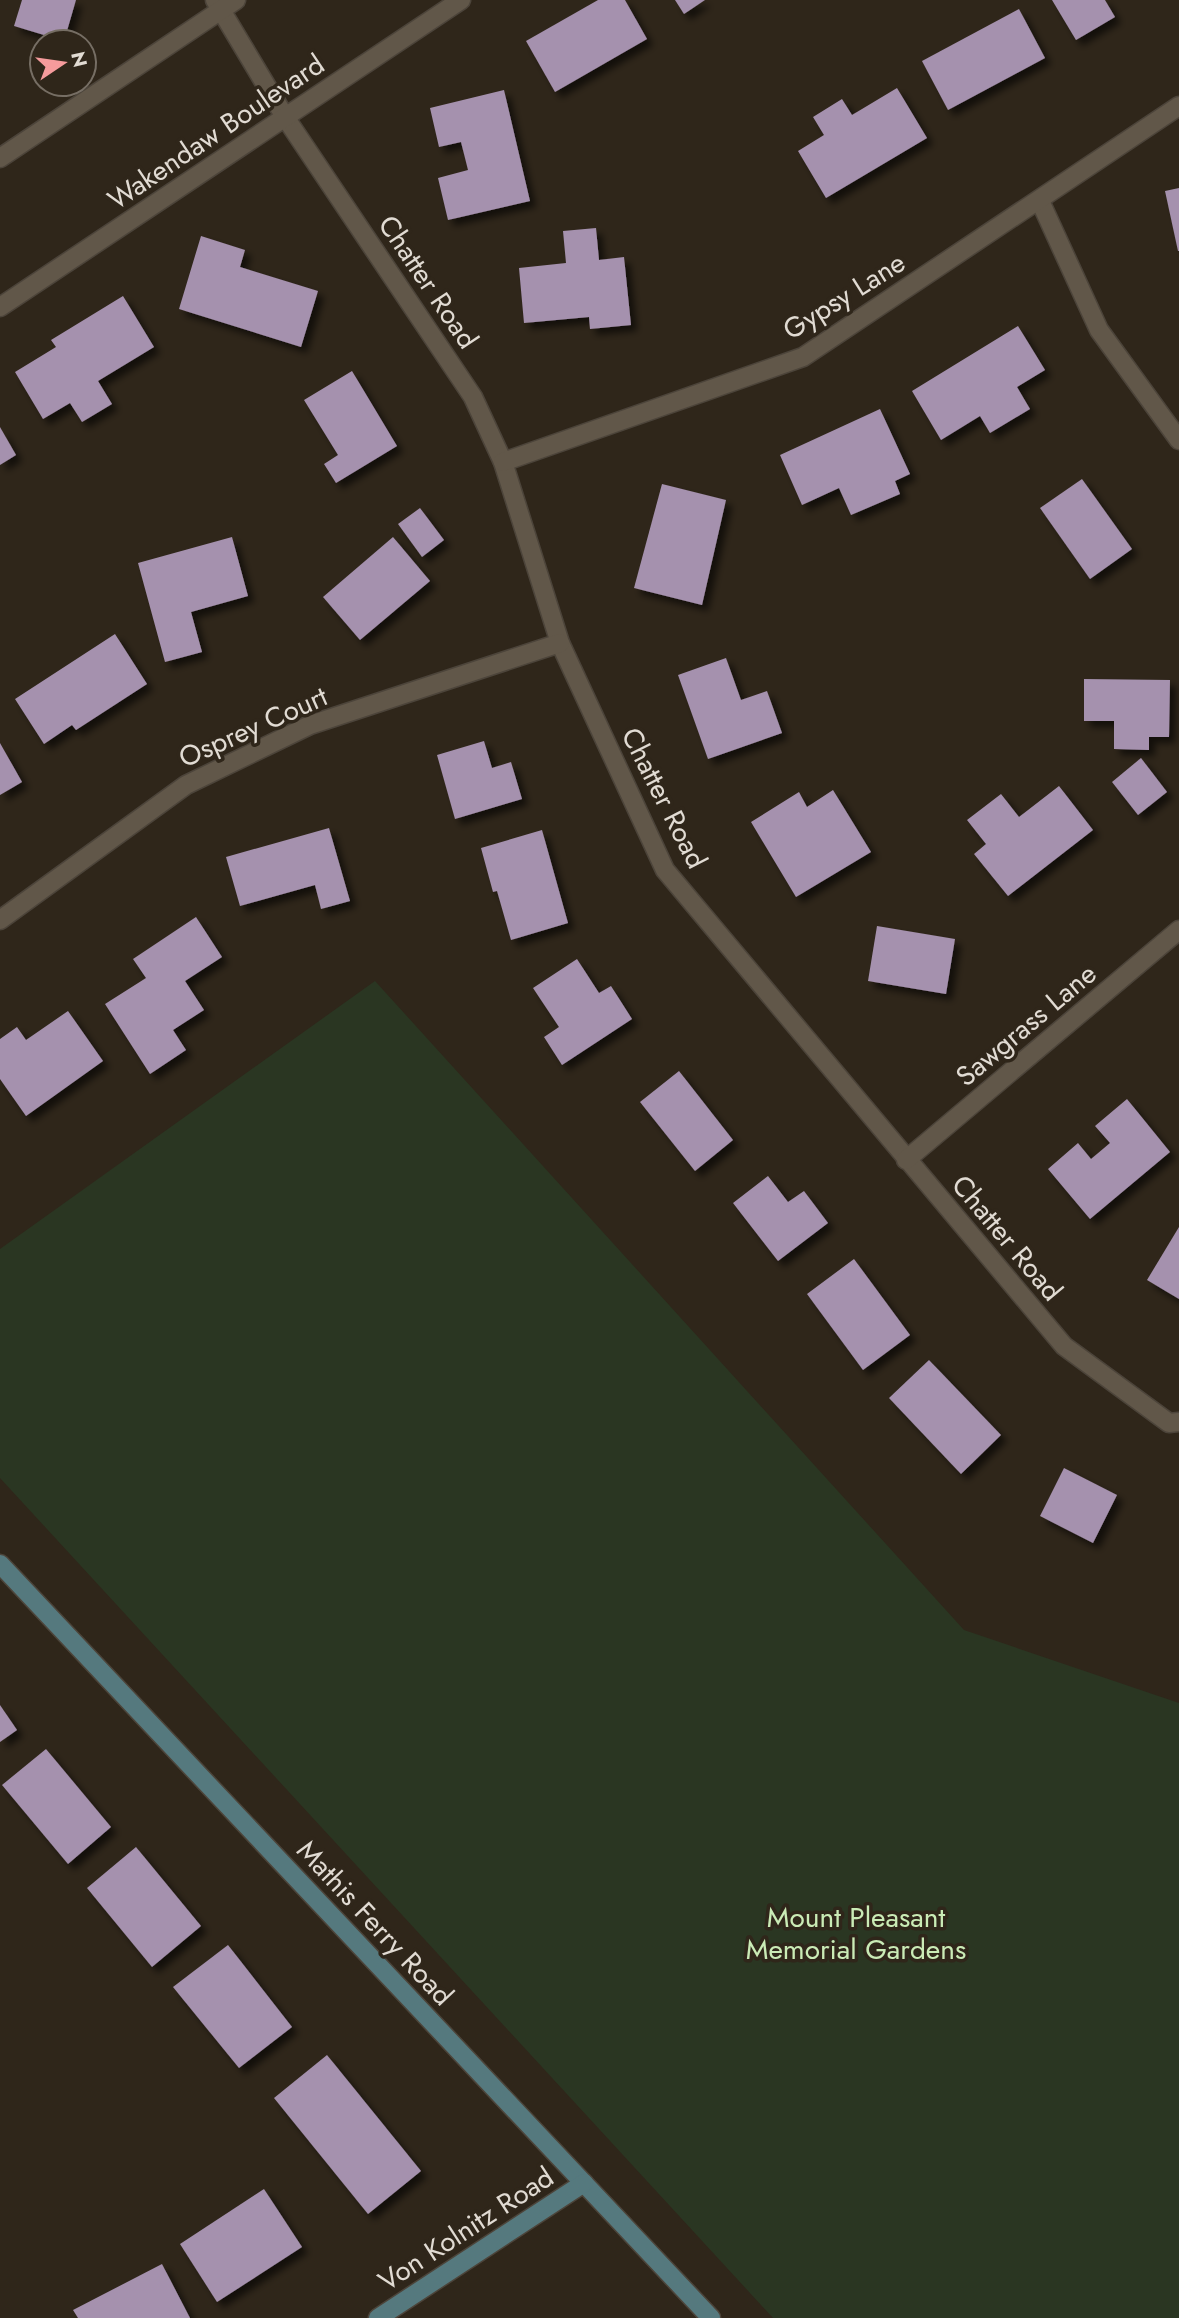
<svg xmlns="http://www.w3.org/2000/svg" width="1179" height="2318" viewBox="0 0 1179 2318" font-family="Jost,sans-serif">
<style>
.green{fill:#2a3622}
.building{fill:#a591ae;filter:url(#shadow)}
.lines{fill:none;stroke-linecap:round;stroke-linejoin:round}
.street-casing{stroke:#4c443a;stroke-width:21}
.secondary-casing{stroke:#4c443a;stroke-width:21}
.street{stroke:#615749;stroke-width:18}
.secondary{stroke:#55797e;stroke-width:18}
.labels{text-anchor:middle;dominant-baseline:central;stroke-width:7;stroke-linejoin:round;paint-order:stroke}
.street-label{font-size:28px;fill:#e1dbd3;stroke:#2f261a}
.park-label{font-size:28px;fill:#caebb6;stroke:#2f261a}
</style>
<defs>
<filter id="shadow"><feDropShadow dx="6" dy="6" stdDeviation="3.5" flood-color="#0009"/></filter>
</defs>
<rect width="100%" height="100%" fill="#2f261a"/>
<polygon class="green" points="375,981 964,1630 1179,1703 1179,2318 773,2318 0,1478 0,1249"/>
<g class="building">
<polygon points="22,0 76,0 64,41 14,26"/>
<polygon points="598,0 625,0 647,39 555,92 526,41"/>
<polygon points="675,0 705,0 684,14"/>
<polygon points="1052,0 1105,0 1115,17 1076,40"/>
<polygon points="1019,9 1045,58 948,110 922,61"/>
<polygon points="897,88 927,138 826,198 798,151 824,135 813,117 842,99 852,115"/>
<polygon points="504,90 530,201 448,220 438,178 468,170 461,142 439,147 430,108"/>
<polygon points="1179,188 1179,251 1178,251 1165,191"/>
<polygon points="596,228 599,260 624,257 631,325 590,329 589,317 524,323 519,268 566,263 563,231"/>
<polygon points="201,236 245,250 240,267 318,291 301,347 179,309"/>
<polygon points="123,296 154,347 98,381 112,404 82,422 70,403 43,419 15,372 56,347 51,340"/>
<polygon points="1018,326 1045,370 1017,387 1030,409 990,433 980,416 941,440 912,391"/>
<polygon points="352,371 397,446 336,483 324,464 338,455 304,400"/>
<polygon points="880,409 910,474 895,481 900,494 851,515 839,488 802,505 780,455"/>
<polygon points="0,427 16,455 0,465"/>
<polygon points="1082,479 1132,549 1090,579 1040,508"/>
<polygon points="662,484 726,500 702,605 634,588"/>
<polygon points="420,508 444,540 422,557 398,524"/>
<polygon points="232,537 248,596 191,612 202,652 165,662 138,563"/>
<polygon points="393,537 430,581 360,640 323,597"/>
<polygon points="115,634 147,684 76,730 72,725 44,744 15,699"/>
<polygon points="726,658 741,700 767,691 782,733 708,759 678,675"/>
<polygon points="1084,679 1170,680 1169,737 1149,737 1149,750 1114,749 1114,721 1084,721"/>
<polygon points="484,741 492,768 511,762 522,799 455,819 437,755"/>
<polygon points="0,743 22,782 0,795"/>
<polygon points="1141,758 1167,792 1138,815 1112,782"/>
<polygon points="1059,786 1093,830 1008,896 974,854 986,844 967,820 1001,794 1019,817"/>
<polygon points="833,790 871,852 796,897 751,822 799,792 807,807"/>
<polygon points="329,828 350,901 321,909 315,885 240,906 226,857"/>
<polygon points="542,830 568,923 511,940 497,891 493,892 481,848"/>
<polygon points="196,917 222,957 185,981 204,1010 173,1030 186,1050 150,1074 105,1004 146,978 133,959"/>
<polygon points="877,926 955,939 946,994 868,981"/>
<polygon points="577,959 599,993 611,986 632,1019 562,1065 544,1037 559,1027 533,988"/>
<polygon points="68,1011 103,1061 26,1116 0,1079 0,1039 17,1027 26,1040"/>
<polygon points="679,1071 733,1140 695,1171 640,1102"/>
<polygon points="1127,1099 1170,1152 1090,1219 1048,1169 1078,1143 1091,1159 1110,1143 1095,1126"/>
<polygon points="768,1176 788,1202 804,1191 828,1223 778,1261 733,1203"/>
<polygon points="1179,1227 1179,1299 1147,1280"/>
<polygon points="854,1259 910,1335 863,1370 807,1294"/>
<polygon points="929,1360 1001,1435 961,1474 889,1398"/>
<polygon points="1064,1468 1117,1495 1093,1543 1040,1516"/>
<polygon points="0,1705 17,1730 0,1742"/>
<polygon points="46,1749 111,1827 68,1864 2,1785"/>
<polygon points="136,1847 201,1926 152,1967 87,1888"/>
<polygon points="228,1945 292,2027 239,2068 173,1987"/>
<polygon points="327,2055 421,2171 368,2214 274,2098"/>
<polygon points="264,2189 302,2247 217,2302 180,2244"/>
<polygon points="162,2264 190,2318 78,2318 73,2310"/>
</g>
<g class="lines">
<defs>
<g id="street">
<polyline points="215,0 285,117 473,397 503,462 560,643 665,870 1064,1346 1169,1423 1179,1422"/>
<polyline points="0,158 236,0"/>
<polyline points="1040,201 1099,330 1179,440"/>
<polyline points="0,307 461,0"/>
<polyline points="503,462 803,357 1179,106"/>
<polyline points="0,920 186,785 310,725 560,643"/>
<polyline points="906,1160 1179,930"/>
</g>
<g id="secondary">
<polyline points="0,1564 711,2318"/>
<polyline points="378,2318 584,2183"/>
</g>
</defs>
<use href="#street" class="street-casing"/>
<use href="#secondary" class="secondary-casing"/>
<use href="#street" class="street"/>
<use href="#secondary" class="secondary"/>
</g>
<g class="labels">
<g class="street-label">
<text transform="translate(216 132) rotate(-34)">Wakendaw Boulevard</text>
<text transform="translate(428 282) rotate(56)">Chatter Road</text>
<text transform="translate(844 296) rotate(-32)">Gypsy Lane</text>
<text transform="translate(253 727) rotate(-24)">Osprey Court</text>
<text transform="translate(664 798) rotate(63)">Chatter Road</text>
<text transform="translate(1026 1025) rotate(-40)">Sawgrass Lane</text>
<text transform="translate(1007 1238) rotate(50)">Chatter Road</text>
<text transform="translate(375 1923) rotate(47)">Mathis Ferry Road</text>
<text transform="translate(466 2229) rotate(-33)">Von Kolnitz Road</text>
</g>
<g class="park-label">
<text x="856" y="1917">Mount Pleasant<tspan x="856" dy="32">Memorial Gardens</tspan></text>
</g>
</g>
<g transform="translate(63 63) rotate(77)"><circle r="33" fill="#2f261a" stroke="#766e64" stroke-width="2"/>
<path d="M0-5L12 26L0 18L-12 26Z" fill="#f59b9c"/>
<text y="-10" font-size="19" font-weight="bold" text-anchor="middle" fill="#e1dbd3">N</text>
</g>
</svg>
